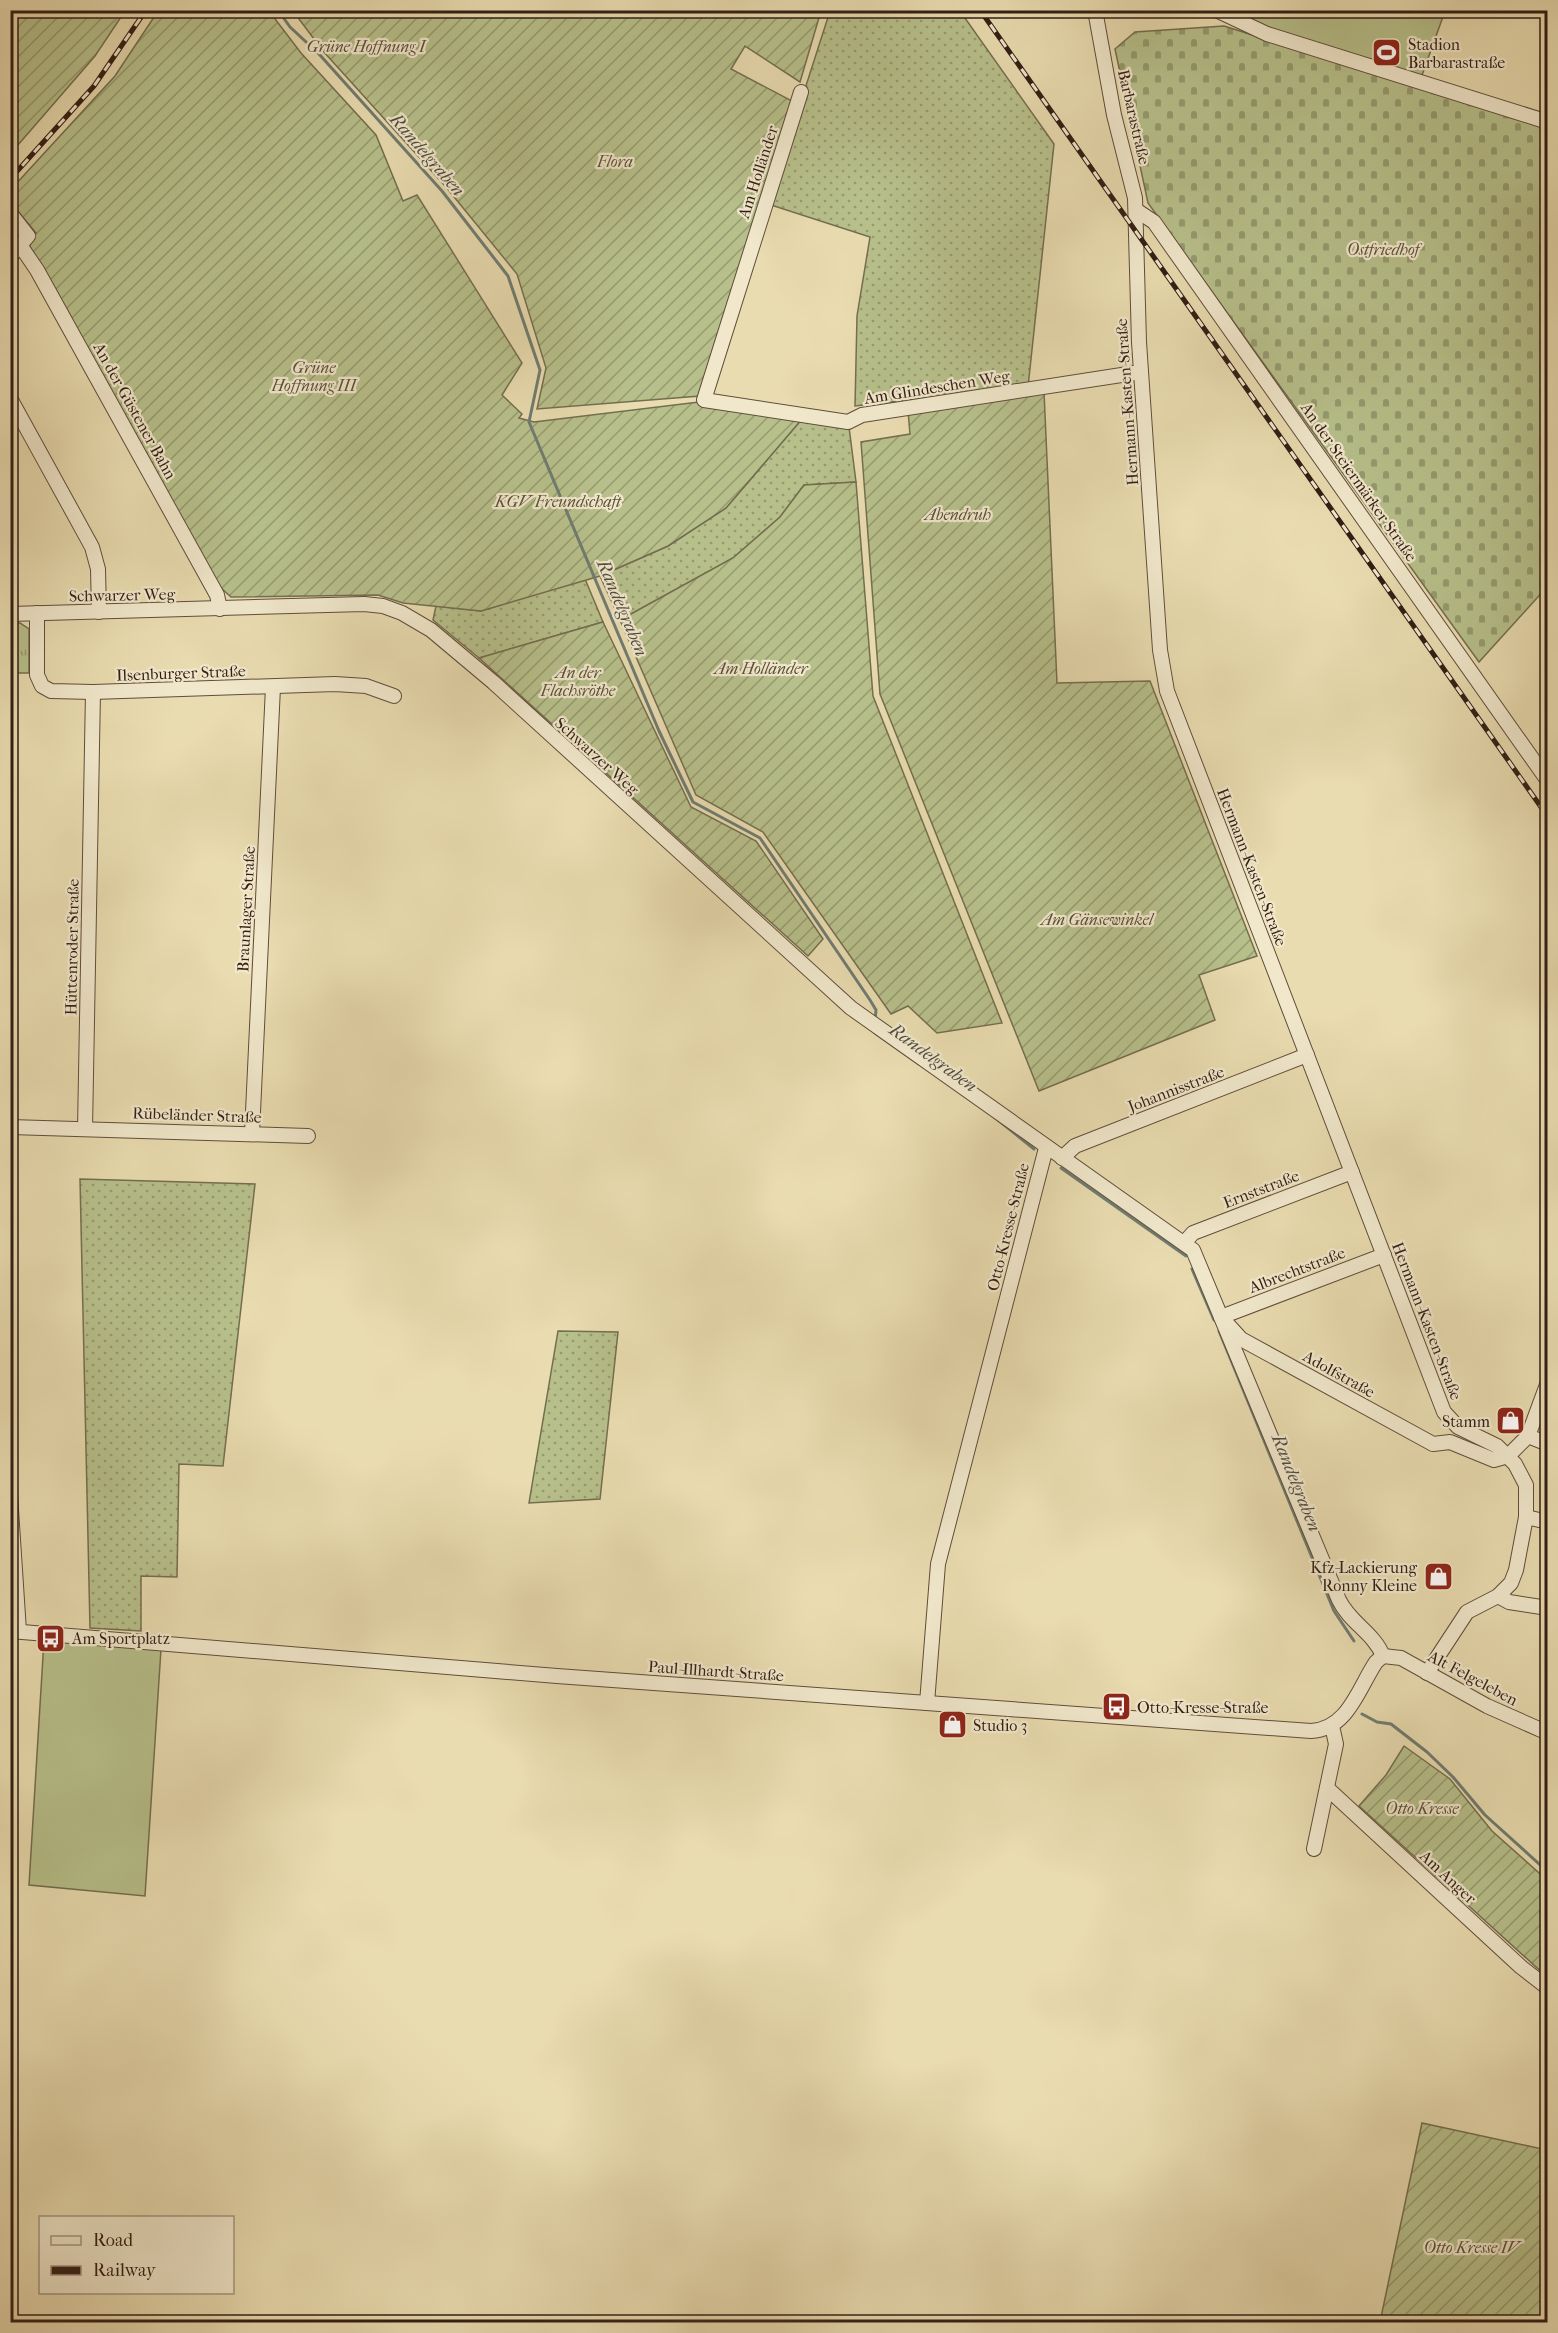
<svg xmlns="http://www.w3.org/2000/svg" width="1558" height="2333" viewBox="0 0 1558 2333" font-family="'IM FELL French Canon',serif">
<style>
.grass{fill:url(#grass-dots);stroke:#746e50;stroke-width:1.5}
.cemetery{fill:url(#cemetery-stones);stroke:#746e50;stroke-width:1.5}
.park{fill:url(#park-tufts);stroke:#746e50;stroke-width:1.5}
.garden{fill:url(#garden-furrows);stroke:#746e50;stroke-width:1.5}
.pitch{fill:#b7c08b;stroke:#746e50;stroke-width:1.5}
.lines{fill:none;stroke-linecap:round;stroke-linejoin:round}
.stream{stroke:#6f7c71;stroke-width:3}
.minor-casing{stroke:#604d3b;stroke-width:16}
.minor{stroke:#f1e8cc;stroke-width:14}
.rail-casing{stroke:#321d14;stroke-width:5}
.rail{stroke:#f1e8cc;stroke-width:3;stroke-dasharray:9;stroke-linecap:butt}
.labels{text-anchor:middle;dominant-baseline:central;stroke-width:4.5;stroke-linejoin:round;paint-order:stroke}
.poi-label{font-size:16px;fill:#321d14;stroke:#f1e8cc;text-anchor:start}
.park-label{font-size:16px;font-style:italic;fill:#5a4e38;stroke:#f1e8cc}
.street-label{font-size:16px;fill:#321d14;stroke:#f1e8cc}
.water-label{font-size:18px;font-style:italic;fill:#504c42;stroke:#f1e8cc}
</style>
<defs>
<pattern id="grass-dots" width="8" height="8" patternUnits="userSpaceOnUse" patternTransform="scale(1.5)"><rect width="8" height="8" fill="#b7c08b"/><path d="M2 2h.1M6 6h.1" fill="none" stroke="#959b70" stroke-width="1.8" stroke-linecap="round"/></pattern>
<pattern id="cemetery-stones" width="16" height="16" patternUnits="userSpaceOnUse" patternTransform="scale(1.5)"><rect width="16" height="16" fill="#b7c08b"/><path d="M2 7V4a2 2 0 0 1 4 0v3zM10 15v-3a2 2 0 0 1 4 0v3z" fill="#959b70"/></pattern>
<pattern id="park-tufts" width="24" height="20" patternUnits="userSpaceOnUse" patternTransform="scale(1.5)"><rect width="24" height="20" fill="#b7c08b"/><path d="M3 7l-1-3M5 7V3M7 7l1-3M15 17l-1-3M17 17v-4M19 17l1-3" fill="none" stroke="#959b70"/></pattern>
<pattern id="garden-furrows" width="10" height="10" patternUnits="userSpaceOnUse" patternTransform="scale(1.5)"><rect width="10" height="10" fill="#b7c08b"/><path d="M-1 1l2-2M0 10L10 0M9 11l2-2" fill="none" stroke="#959b70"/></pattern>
</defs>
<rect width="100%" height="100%" fill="#e9dcb0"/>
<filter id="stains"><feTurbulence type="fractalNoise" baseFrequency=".00333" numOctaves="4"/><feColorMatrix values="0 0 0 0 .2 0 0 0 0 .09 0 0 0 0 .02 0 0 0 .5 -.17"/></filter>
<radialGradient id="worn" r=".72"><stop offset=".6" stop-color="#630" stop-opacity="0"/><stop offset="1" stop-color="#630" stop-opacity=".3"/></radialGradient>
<g class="grass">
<polygon points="830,11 960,11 1054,144 1028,387 855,406 857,316 870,237 768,204"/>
<polygon points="802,419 849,427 856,482 804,485 780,517 733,558 620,620 600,576 668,546 726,508"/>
<polygon points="585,579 603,622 479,658 433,620 436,606 481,611"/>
<polygon points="80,1179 255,1184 223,1466 179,1464 177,1577 141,1576 141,1631 90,1628"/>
<polygon points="558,1331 618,1332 600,1499 529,1503"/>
</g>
<polygon class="cemetery" points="1224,26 1547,128 1547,587 1479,662 1148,203 1115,49 1135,32"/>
<polygon class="park" points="11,623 20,623 29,629 29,673 11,673"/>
<g class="garden">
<polygon points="15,10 125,11 95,56 11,153 10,16"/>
<polygon points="158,11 269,11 301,53 376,135 403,201 417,195 522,363 502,395 522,414 519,418 534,422 699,402 802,419 726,508 668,546 600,576 481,611 403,603 378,595 231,597 220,587 28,243 36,233 11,203 10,194 15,185 115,76"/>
<polygon points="293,11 821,11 800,82 745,46 731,69 794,102 700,396 537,409 546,368 517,274 446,187 323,51"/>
<polygon points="1044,392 1057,683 1150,681 1257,956 1199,975 1215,1020 1039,1091 880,694 861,442 910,434 908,411"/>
<polygon points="856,482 873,696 1002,1023 937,1033 908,1006 891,1014 763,832 696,795 620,620 733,558 780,517 804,485"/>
<polygon points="603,622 691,807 756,841 823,939 808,956 479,658"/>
<polygon points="1404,1746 1450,1779 1492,1831 1547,1880 1547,1977 1359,1806 1386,1775"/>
<polygon points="1422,2123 1547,2150 1547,2322 1380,2322"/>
</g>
<g class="pitch">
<polygon points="1227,11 1445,11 1421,78 1268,29"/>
<polygon points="44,1640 161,1649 145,1896 29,1885"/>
</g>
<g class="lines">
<g class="stream">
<polyline points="278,10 290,27 319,54 442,191 508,276 540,370 529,422 659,731 693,802 760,838 870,1000 876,1010 875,1021"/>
<polyline points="875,1033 919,1064"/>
<polyline points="993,1116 1034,1149"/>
<polyline points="1061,1168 1186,1256"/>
<polyline points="1192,1269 1214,1320"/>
<polyline points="1219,1331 1334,1611 1354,1641"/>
<polyline points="1362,1714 1377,1722 1391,1724 1427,1752 1453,1777 1485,1815 1548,1872"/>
</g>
<defs>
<g id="minor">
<polyline points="1095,10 1114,115 1135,198 1139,342 1160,650 1167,691 1444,1412 1458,1427 1497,1446 1515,1464 1526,1485 1526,1517 1516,1570 1511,1583 1498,1596 1467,1612 1427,1673"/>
<polyline points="1216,10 1267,34 1548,122"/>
<polyline points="801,92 704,400 848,422 862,415 1141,372"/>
<polyline points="1136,210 1154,222 1548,781"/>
<polyline points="10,213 28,236 10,257"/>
<polyline points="20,245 37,270 217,595 220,609"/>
<polyline points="10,398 92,547 98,569 99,612"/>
<polyline points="37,613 37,675 42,686 51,691 93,692 335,684 366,686 394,696"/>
<path d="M 10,614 L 364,604 L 383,606 L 402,613 L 431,630 L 493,682 L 851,1008 L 1193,1250 L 1339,1600 C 1350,1623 1374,1633 1383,1656"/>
<polyline points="10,1127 308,1136"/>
<polyline points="85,1129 93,692"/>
<polyline points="252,1133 273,687"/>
<polyline points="1062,1158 1075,1146 1307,1055"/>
<polyline points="1185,1242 1193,1233 1352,1172"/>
<polyline points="1384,1255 1221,1317 1241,1339 1433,1444 1450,1442 1494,1460 1508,1456 1528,1436 1548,1444"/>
<polyline points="1528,1436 1548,1382"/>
<polyline points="10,1494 19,1631"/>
<polyline points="1526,1517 1548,1522"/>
<polyline points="1498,1596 1509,1602 1548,1608"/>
<path d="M 10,1631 L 557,1676 L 1311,1731 C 1348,1729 1358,1689 1376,1662 L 1383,1656"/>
<polyline points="1383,1656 1401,1658 1487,1706 1548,1733"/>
<polyline points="927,1703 938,1564 1046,1148"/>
<polyline points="1327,1788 1521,1967 1548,1988"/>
<polyline points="1314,1849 1336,1744 1332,1726"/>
</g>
</defs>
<use href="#minor" class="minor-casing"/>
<use href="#minor" class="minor"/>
<defs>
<g id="rail">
<polyline points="980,10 1548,817"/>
<polyline points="10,179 94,86 146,10"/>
</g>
</defs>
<use href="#rail" class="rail-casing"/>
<use href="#rail" class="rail"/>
</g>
<defs>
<symbol id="stadium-square" viewBox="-11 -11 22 22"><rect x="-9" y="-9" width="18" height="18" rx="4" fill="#8f2418" stroke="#f1e8cc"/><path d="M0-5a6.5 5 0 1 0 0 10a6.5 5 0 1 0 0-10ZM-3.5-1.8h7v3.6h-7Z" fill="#fff"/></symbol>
<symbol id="shop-square" viewBox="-11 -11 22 22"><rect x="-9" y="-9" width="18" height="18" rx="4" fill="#8f2418" stroke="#f1e8cc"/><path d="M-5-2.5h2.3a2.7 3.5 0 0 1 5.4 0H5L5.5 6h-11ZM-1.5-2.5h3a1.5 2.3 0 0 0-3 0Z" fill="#fff"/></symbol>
<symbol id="bus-square" viewBox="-11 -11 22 22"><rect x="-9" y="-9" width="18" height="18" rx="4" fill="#8f2418" stroke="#f1e8cc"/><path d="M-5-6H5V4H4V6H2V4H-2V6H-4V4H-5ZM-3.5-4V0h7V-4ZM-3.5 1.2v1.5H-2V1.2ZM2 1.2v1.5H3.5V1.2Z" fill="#fff"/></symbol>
</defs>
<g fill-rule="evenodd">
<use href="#stadium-square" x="1370" y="36" width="33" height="33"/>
<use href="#shop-square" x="1494" y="1404" width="33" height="33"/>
<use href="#shop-square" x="1422" y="1560" width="33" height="33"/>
<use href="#bus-square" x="34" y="1622" width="33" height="33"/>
<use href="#bus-square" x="1100" y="1690" width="33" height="33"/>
<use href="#shop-square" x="936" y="1708" width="33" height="33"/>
</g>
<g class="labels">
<g class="poi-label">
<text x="1408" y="44">Stadion<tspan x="1408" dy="18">Barbarastraße</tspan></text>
<text x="1490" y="1421" text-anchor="end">Stamm</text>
<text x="1417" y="1567" text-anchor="end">Kfz-Lackierung<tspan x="1417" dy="18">Ronny Kleine</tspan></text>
<text x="72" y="1638">Am Sportplatz</text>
<text x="1137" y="1707">Otto-Kresse-Straße</text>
<text x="973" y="1725">Studio 3</text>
</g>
<g class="park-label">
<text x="366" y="46">Grüne Hoffnung I</text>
<text x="615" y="161">Flora</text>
<text x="1383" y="249">Ostfriedhof</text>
<text x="314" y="367">Grüne<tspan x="314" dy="18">Hoffnung III</tspan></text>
<text x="558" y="501">KGV Freundschaft</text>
<text x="958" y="514">Abendruh</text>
<text x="761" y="668">Am Holländer</text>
<text x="578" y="672">An der<tspan x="578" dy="18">Flachsröthe</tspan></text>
<text x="1097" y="919">Am Gänsewinkel</text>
<text x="1422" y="1808">Otto Kresse</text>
<text x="1472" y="2247">Otto Kresse IV</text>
</g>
<g class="street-label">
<text transform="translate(1134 117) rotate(77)">Barbarastraße</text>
<text transform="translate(758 172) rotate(-72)">Am Holländer</text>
<text transform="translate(937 387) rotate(-9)">Am Glindeschen Weg</text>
<text transform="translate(1127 402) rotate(-94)">Hermann-Kasten-Straße</text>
<text transform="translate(135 411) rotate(61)">An der Güstener Bahn</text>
<text transform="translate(1359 482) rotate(55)">An der Steiermärker Straße</text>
<text transform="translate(122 595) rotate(-1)">Schwarzer Weg</text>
<text transform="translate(181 673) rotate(-2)">Ilsenburger Straße</text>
<text transform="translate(597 756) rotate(42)">Schwarzer Weg</text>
<text transform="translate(1252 867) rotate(69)">Hermann-Kasten-Straße</text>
<text transform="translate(246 909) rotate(-87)">Braunlager Straße</text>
<text transform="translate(72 947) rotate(-89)">Hüttenroder Straße</text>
<text transform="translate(1176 1089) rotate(-21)">Johannisstraße</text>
<text transform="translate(197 1115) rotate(2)">Rübeländer Straße</text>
<text transform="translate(1261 1189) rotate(-21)">Ernststraße</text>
<text transform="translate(1008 1227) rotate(-76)">Otto-Kresse-Straße</text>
<text transform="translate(1297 1270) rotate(-21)">Albrechtstraße</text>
<text transform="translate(1427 1321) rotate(69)">Hermann-Kasten-Straße</text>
<text transform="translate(1339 1374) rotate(29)">Adolfstraße</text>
<text transform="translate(716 1671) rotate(4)">Paul-Illhardt-Straße</text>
<text transform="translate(1473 1678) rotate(28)">Alt Felgeleben</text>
<text transform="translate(1448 1877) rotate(43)">Am Anger</text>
</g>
<g class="water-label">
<text transform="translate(427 155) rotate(49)">Randelgraben</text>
<text transform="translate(622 608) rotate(67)">Randelgraben</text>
<text transform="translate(933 1058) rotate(36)">Randelgraben</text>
<text transform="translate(1296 1483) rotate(68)">Randelgraben</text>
</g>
</g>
<rect width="1558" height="2333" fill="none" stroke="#e9dcb0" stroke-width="36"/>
<rect x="12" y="12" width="1534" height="2309" fill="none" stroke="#321d14" stroke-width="3"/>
<rect x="18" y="18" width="1522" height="2297" fill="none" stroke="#321d14" stroke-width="1.5"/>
<rect x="39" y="2216" width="195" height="78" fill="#f1e8cc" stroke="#a59782" stroke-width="1.5"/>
<rect x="51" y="2236" width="30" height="9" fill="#f1e8cc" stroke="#a59782" stroke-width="1.5"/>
<text x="93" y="2246" font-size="18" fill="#321d14">Road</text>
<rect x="51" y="2266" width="30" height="9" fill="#321d14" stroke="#a59782" stroke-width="1.5"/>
<text x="93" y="2276" font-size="18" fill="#321d14">Railway</text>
<rect width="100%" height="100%" filter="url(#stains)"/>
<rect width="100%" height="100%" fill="url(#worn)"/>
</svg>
